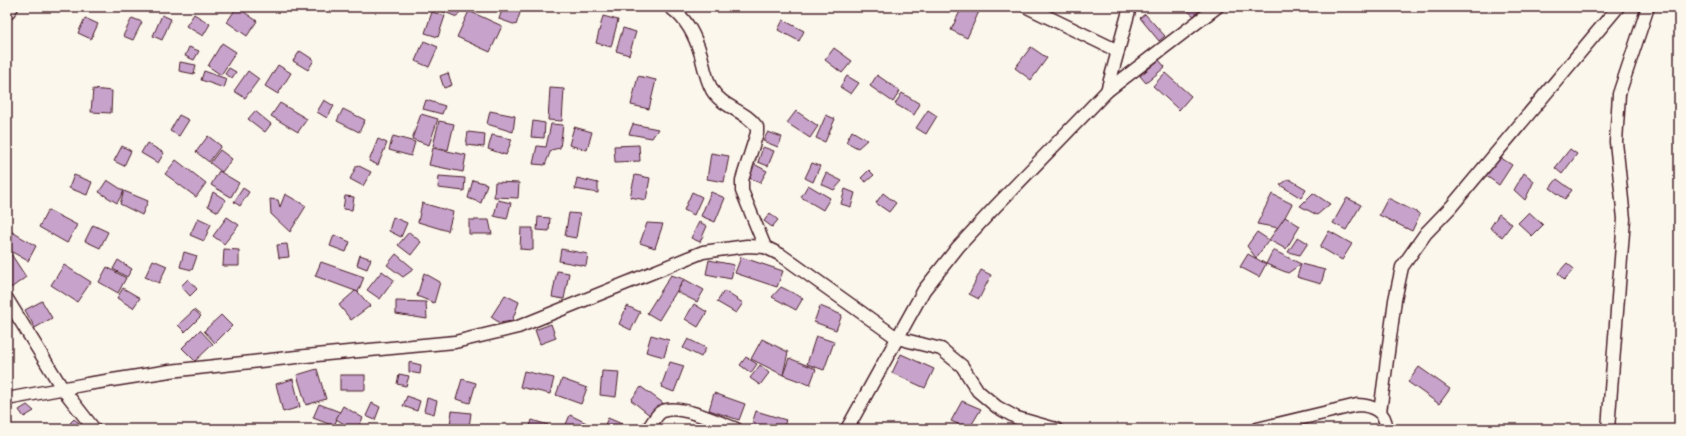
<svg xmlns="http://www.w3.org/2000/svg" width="1686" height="436" viewBox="0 0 1686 436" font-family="'Shantell Sans',sans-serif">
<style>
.building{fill:#c7a3cc;stroke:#4a1f2b}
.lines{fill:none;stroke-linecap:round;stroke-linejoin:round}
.street-casing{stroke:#4a1f2b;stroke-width:15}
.street{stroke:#fbf7ec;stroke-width:12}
</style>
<rect width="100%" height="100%" fill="#fbf7ec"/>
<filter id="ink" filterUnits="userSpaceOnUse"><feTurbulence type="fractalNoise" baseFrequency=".025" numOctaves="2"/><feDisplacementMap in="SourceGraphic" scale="8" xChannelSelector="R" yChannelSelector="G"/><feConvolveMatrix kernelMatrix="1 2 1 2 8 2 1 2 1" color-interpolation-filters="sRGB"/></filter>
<g filter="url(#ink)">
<g class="building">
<polygon points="237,7 257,21 247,36 227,22"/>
<polygon points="438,7 462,7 457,17 437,9"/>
<polygon points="503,7 522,7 516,25 499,19"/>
<polygon points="962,7 981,7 967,38 951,30"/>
<polygon points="1183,7 1202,7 1194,16"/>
<polygon points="469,11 502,26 490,52 457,37"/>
<polygon points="432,12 445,16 438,37 425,33"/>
<polygon points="194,14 210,24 203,36 186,26"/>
<polygon points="1145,14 1165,36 1159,41 1140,18"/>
<polygon points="162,15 171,19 162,40 153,36"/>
<polygon points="603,16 618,20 611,47 596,43"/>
<polygon points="85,18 98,24 91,39 78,33"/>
<polygon points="132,18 142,22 133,40 123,36"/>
<polygon points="783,20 804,31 799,41 778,30"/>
<polygon points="623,28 636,32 629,55 616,51"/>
<polygon points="424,41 438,47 429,67 415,61"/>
<polygon points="222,43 236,52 221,75 208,66"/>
<polygon points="189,47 199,51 194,60 185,56"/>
<polygon points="1031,47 1047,58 1031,80 1015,68"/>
<polygon points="834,48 852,61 842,73 825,60"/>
<polygon points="300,51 314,60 308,70 293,61"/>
<polygon points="1159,60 1165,67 1146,83 1140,76"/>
<polygon points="180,62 196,65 194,74 179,71"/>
<polygon points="278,65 291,73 278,94 265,86"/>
<polygon points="229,68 236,72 232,78 225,74"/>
<polygon points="204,71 227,79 224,88 201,80"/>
<polygon points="248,71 259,79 245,98 234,91"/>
<polygon points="448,73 452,85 444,88 440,76"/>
<polygon points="1165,73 1191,96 1179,110 1153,86"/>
<polygon points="877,75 900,91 893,102 870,86"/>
<polygon points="638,76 656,80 649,109 631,105"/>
<polygon points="847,76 859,83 851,94 840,87"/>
<polygon points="550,88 564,89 562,121 548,120"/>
<polygon points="93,89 112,91 111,113 91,112"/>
<polygon points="902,93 920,104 914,115 895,104"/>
<polygon points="324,100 334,106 327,118 317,112"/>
<polygon points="426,100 445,106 442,114 423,109"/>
<polygon points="280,103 307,119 298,132 271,116"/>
<polygon points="343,109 365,120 359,132 337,121"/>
<polygon points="928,110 937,116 926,134 916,128"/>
<polygon points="255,111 271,124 265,132 248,119"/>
<polygon points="490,111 515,116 513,132 487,124"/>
<polygon points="796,111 818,126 810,138 787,123"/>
<polygon points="421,114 438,119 429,145 412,139"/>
<polygon points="179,115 189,120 179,136 170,131"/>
<polygon points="826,115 835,119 825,142 816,138"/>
<polygon points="439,121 454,124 448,150 433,146"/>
<polygon points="533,121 545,123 544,138 531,137"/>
<polygon points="551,124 563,125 560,148 551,150 545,165 533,164 537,146 546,147"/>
<polygon points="633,124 658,129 652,138 629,134"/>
<polygon points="574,127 592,132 587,150 569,145"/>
<polygon points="852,131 867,140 858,148 846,142"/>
<polygon points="468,132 485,134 484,147 466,145"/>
<polygon points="768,132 782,137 778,147 763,141"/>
<polygon points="492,135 512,139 506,155 488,149"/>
<polygon points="208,136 221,146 209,162 196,152"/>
<polygon points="393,136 415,142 411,156 389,150"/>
<polygon points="378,139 387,143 378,165 369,161"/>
<polygon points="147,143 164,153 158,163 141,153"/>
<polygon points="639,145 640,161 615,162 614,146"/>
<polygon points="122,146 131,151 124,166 114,161"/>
<polygon points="763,147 774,151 768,166 758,162"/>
<polygon points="433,148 466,155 463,172 429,165"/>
<polygon points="1570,149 1577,154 1562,174 1555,168"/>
<polygon points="220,150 232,159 222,172 210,163"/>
<polygon points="711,153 729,156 724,182 707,179"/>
<polygon points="1498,156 1512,165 1499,185 1485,175"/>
<polygon points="176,160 206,183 196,197 165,174"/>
<polygon points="812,163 820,166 813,182 805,178"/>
<polygon points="754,164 767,171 760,183 747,177"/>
<polygon points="357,165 371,172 363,186 350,179"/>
<polygon points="869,170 874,175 866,182 861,178"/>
<polygon points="219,171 239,183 231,197 211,185"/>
<polygon points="826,173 842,181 834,190 821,184"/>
<polygon points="1524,173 1534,181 1525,200 1514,190"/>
<polygon points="74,175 92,182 87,195 69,188"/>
<polygon points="635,175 650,178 646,200 630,197"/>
<polygon points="439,176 465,178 464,191 438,188"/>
<polygon points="577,178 598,183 598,193 575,189"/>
<polygon points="1289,179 1306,189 1301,198 1280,185"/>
<polygon points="1557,179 1572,190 1565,199 1550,188"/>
<polygon points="107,180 124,191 117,203 99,192"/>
<polygon points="473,180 487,184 481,203 468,198"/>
<polygon points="495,182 519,183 518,198 494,197"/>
<polygon points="808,185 830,198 823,210 801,197"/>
<polygon points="243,188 249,192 240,206 234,202"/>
<polygon points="845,189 855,193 851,207 841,204"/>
<polygon points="124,191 148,201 142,215 120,204"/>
<polygon points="213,192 226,200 218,212 208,206"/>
<polygon points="692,192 702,197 694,215 684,210"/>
<polygon points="711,192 725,198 715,222 701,216"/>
<polygon points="883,193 896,203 889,212 876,203"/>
<polygon points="1313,193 1330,204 1317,215 1300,206"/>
<polygon points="285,194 306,206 290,232 271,214 270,199 278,200 280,207"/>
<polygon points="1272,194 1292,204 1279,228 1257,224"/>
<polygon points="345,196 354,197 352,210 343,209"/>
<polygon points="1347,198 1361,205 1346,230 1333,223"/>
<polygon points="1388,198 1420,214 1412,231 1379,215"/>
<polygon points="498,200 511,203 507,219 494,216"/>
<polygon points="422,203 453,212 448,231 418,222"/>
<polygon points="48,210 77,225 67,243 39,227"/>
<polygon points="1529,212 1543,225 1532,236 1518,223"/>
<polygon points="569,213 580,214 576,238 565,236"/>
<polygon points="770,213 778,220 772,227 764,221"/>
<polygon points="1499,214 1512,224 1502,237 1490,228"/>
<polygon points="227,217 239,225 224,244 213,236"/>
<polygon points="393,217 407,223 401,237 389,231"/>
<polygon points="538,217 550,218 549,231 537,230"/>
<polygon points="1285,217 1300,226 1286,249 1269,240"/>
<polygon points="198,218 211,224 204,241 190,235"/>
<polygon points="469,220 489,220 492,234 469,234"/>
<polygon points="699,222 707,226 700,242 691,238"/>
<polygon points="647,223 663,224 655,248 640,243"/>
<polygon points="93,225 108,232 100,248 85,241"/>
<polygon points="521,228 533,228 533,250 520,249"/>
<polygon points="7,229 36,246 28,261 7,249"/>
<polygon points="1329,231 1352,244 1342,260 1320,247"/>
<polygon points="409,232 421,242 411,255 398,245"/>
<polygon points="1257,232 1269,240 1256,258 1247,246"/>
<polygon points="334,235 350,242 346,252 330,246"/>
<polygon points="1298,237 1308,243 1300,255 1288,252"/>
<polygon points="287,244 289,257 279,258 277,245"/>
<polygon points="224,249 239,250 239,266 223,266"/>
<polygon points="561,249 588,254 586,266 559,261"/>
<polygon points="1273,250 1301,264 1288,273 1266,264"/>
<polygon points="184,252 197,256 192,270 180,267"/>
<polygon points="11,254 26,277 11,288 7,281 7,257"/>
<polygon points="396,254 414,269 403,277 387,265"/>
<polygon points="1248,254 1266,264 1259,277 1240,267"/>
<polygon points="360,255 371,259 367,269 357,265"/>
<polygon points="741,257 783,271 777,287 735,273"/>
<polygon points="118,260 132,269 127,277 113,269"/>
<polygon points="153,260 167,266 159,283 145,277"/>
<polygon points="709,260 734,265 731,279 706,274"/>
<polygon points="321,262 364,277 358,292 315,276"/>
<polygon points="1567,263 1574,269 1564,280 1558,273"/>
<polygon points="1301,264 1325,270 1321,284 1297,277"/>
<polygon points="64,265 91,282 77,302 51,285"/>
<polygon points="107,267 126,278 118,293 99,282"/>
<polygon points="981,270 991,275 979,299 969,294"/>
<polygon points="382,271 394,280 380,299 367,290"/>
<polygon points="557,271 569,273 564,299 552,297"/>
<polygon points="424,273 440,282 434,303 417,296"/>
<polygon points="671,275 684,279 659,320 647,313"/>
<polygon points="188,279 197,289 190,296 181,286"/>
<polygon points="684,279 704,290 697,302 677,292"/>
<polygon points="781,287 803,298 796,310 772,297"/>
<polygon points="123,288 140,298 133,308 117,298"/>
<polygon points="355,291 358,292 370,306 351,320 339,305"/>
<polygon points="724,291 743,303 736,313 717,302"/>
<polygon points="505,295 519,302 512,321 500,323 491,317"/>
<polygon points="42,301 52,318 35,328 25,310"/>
<polygon points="396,301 426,302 427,319 396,314"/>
<polygon points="694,304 707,312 698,327 685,319"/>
<polygon points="627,306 640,312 631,330 619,324"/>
<polygon points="820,306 842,315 836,330 814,322"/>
<polygon points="194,310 201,316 185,332 178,325"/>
<polygon points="221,315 232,326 215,343 204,331"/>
<polygon points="551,324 556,338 540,344 535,330"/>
<polygon points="200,330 213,344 195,361 182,348"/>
<polygon points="651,335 669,340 664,357 646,352"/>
<polygon points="816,336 834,342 824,370 807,364"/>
<polygon points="688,339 706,348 701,357 683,348"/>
<polygon points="762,339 788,352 783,375 751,359"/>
<polygon points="901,354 934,369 925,388 892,373"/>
<polygon points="746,357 757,364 751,373 740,365"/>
<polygon points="789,358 816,369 810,385 783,375"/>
<polygon points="409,362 421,365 420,374 409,372"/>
<polygon points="670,362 684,366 674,392 661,387"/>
<polygon points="760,365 769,373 760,385 750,378"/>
<polygon points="1419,367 1450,389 1439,404 1408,382"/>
<polygon points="317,369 326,399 306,405 297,375"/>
<polygon points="524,371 554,378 550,394 520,387"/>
<polygon points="602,371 619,372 616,397 600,395"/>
<polygon points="399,374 409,376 406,386 397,384"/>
<rect x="340" y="375" width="25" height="15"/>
<polygon points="293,379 300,407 283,412 276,384"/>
<polygon points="462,379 476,383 470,403 456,399"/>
<polygon points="562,379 587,388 581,404 556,395"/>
<polygon points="641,387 663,403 652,417 631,400"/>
<polygon points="714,393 745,404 739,420 709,410"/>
<polygon points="407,396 420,401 417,411 403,406"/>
<polygon points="427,398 437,401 434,414 424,411"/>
<polygon points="962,401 981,409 969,429 951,421"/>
<polygon points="372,403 380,407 375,420 366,416"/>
<polygon points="319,404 340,412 334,426 313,418"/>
<polygon points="27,405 34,411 24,417 19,410"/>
<polygon points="343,406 363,418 357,429 352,429 336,419"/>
<polygon points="452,411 471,413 469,427 450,424"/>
<polygon points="756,411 786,420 783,429 757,429 751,427"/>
<polygon points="570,415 599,429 564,429"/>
<polygon points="608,418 622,424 620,429 603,429"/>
<polygon points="74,419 79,423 76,427 70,423"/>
<polygon points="532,420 548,425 547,429 529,429"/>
<polygon points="414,423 433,426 432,429 413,429"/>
</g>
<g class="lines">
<defs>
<g id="street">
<path d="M 670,7 C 687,19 695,36 701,55 C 704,67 706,79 712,90 C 723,108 745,110 757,127 L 757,133 L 742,180 L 742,191 L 765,247"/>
<polyline points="1027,7 1118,51"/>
<polyline points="7,14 12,7"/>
<polyline points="1107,91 1130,7"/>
<polyline points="7,299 62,388 94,429"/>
<polyline points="7,399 87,384 170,371 306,356 455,342 518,327 703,252 747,246 765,247 781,255 897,338 941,349 962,366 978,391 997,407 1017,418 1056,429"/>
<polyline points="1380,412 1395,300 1402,267 1426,233 1451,207 1618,7"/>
<path d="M 648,429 C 652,424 656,415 661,412 C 676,402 721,423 736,429"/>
<polyline points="847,429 924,290 958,247 995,207 1107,91 1217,7"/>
<path d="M 1257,429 L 1357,405 C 1372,405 1387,412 1386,429"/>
<polyline points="1608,429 1624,219 1616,142 1619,94 1648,7"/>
</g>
</defs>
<use href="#street" class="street-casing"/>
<use href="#street" class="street"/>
</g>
</g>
<rect width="1686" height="436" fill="none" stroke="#fbf7ec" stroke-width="24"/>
<rect x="12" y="12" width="1662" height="412" fill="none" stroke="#4a1f2b" stroke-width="1.5" filter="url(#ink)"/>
</svg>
